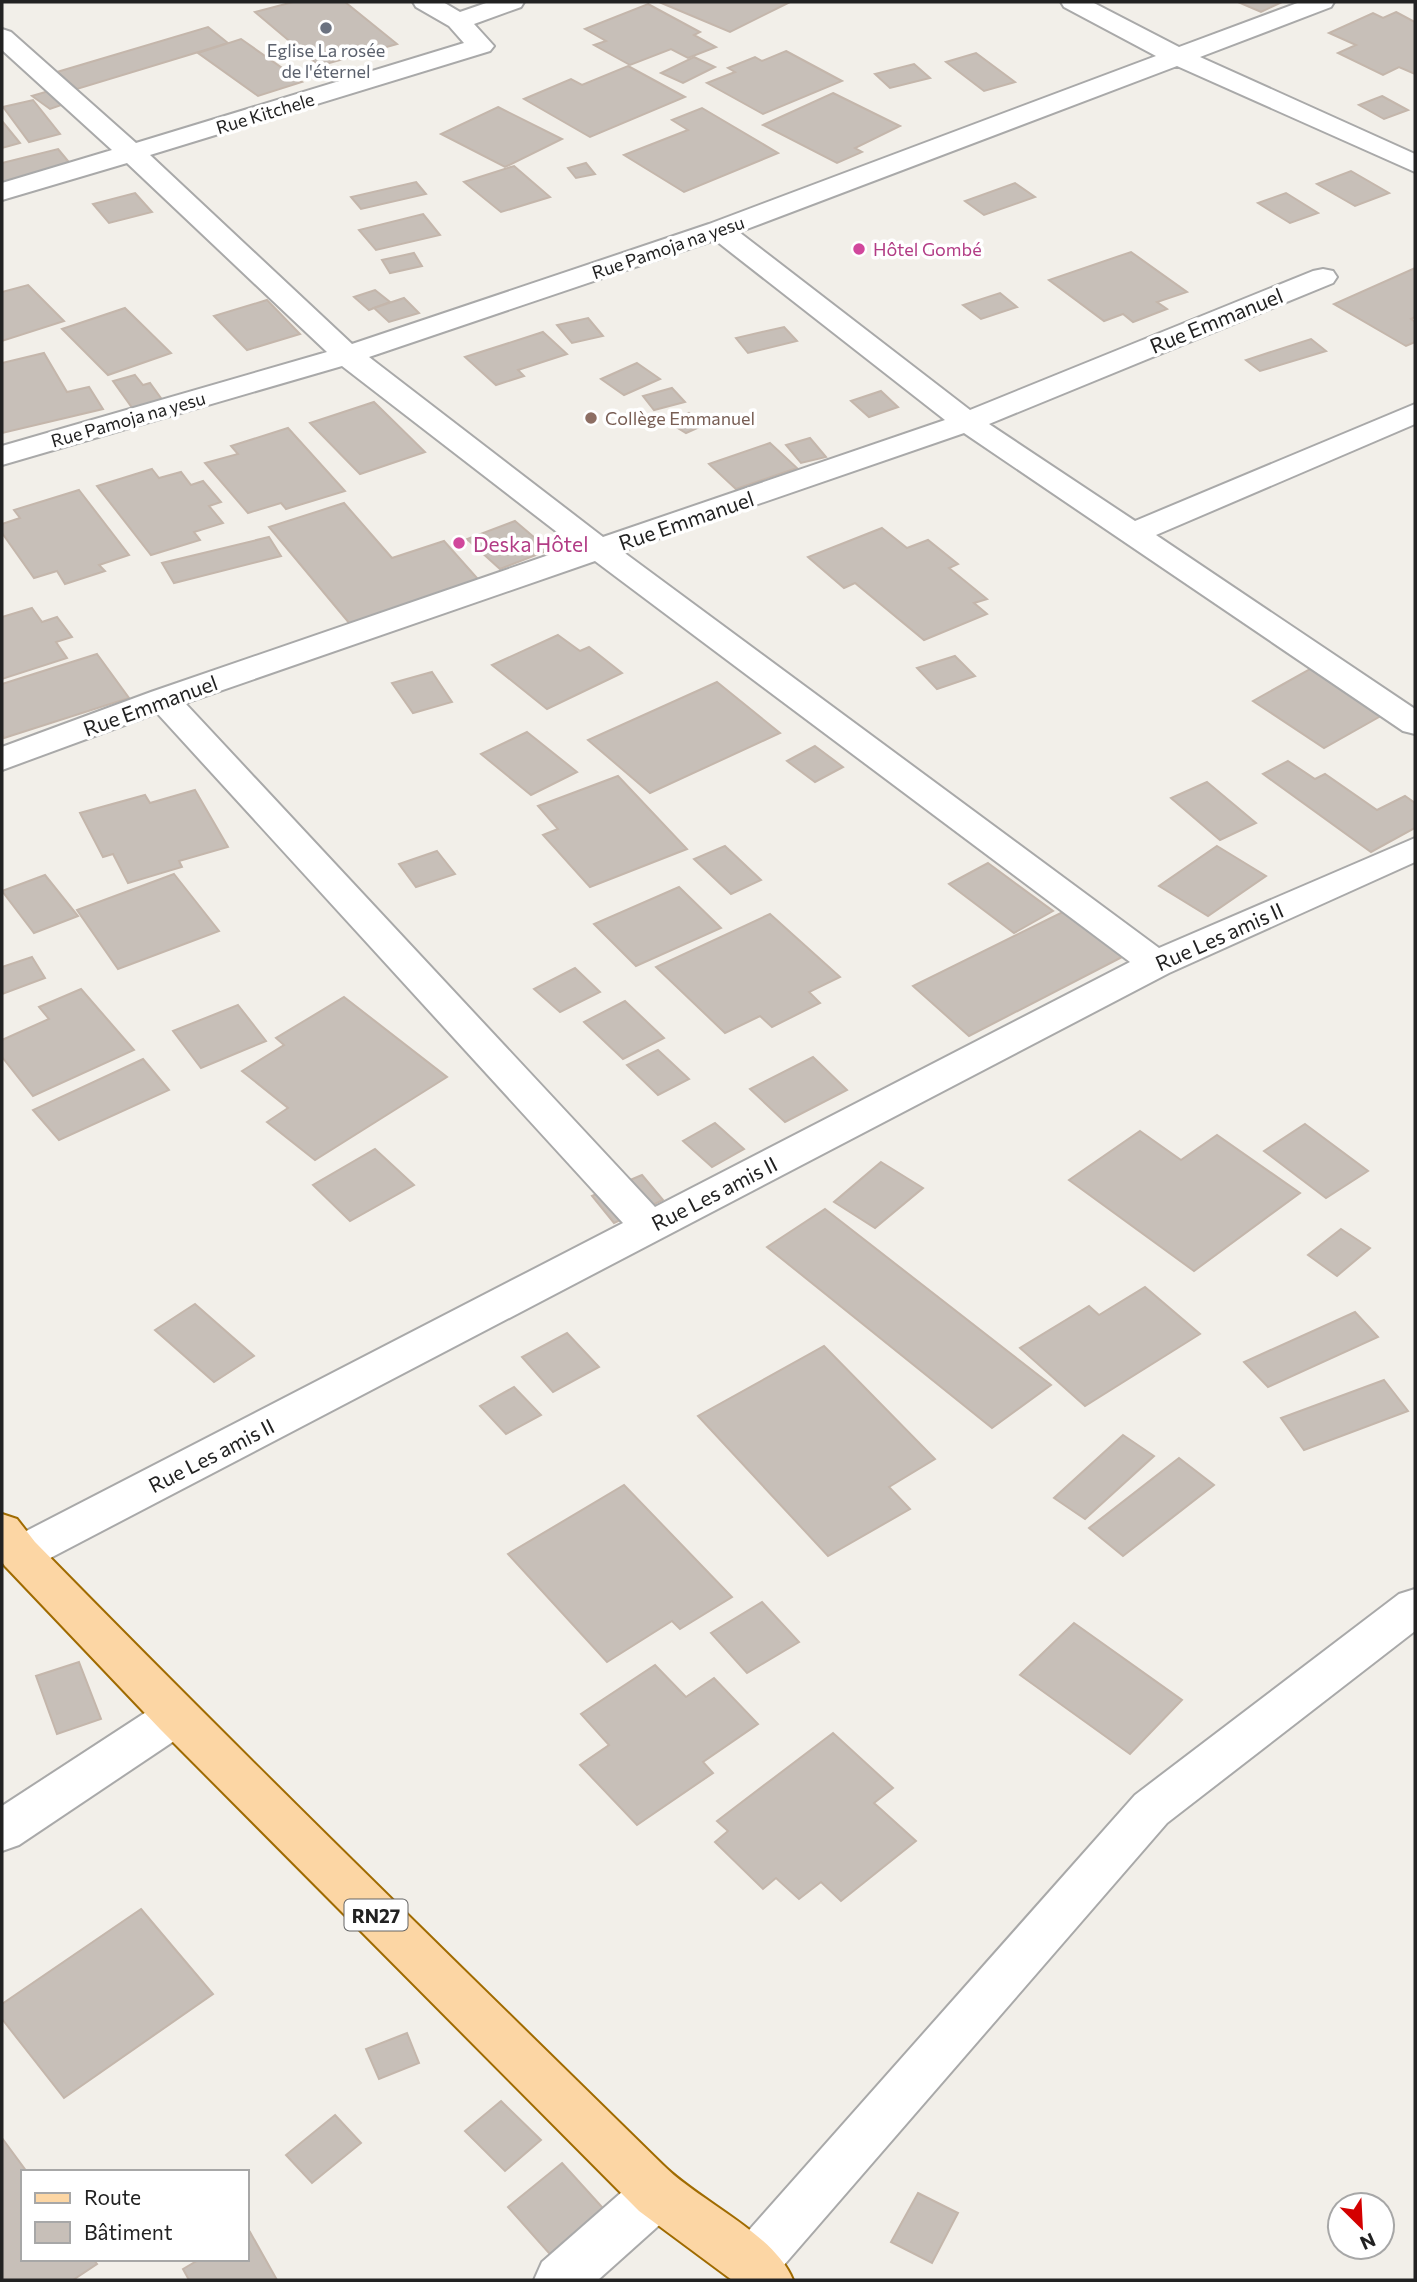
<svg xmlns="http://www.w3.org/2000/svg" width="1417" height="2282" viewBox="0 0 1417 2282" font-family="Commissioner,sans-serif">
<style>
.building{fill:#c7bfb8;stroke:#c4b6ab;stroke-width:2}
.lines{fill:none;stroke-linecap:round;stroke-linejoin:round}
.minor-casing{stroke:#a9a9a9;stroke-width:4}
.major-casing{stroke:#a06b00;stroke-width:4}
.minor{fill:#fff;fill-rule:evenodd}
.major{fill:#fcd6a4;fill-rule:evenodd}
.worship-dot{fill:#6b7280;stroke:#fff;stroke-width:2.5}
.hotel-dot{fill:#d1479c;stroke:#fff;stroke-width:2.5}
.education-dot{fill:#8d6e63;stroke:#fff;stroke-width:2.5}
.labels{text-anchor:middle;dominant-baseline:central;stroke-width:7;stroke-linejoin:round;paint-order:stroke}
.far-worship-label{font-size:18px;fill:#5b616d;stroke:#fff}
.far-street-label{font-size:18px;fill:#222;stroke:#fff}
.far-hotel-label{font-size:18px;fill:#b23c85;stroke:#fff;text-anchor:start}
.far-education-label{font-size:18px;fill:#785e54;stroke:#fff;text-anchor:start}
.shield{fill:#fff;stroke:#646464;stroke-width:2}
.shield-label{font-size:19px;font-weight:bold;fill:#222}
.street-label{font-size:21px;fill:#222;stroke:#fff}
.hotel-label{font-size:21px;fill:#b23c85;stroke:#fff;text-anchor:start}
</style>
<rect width="100%" height="100%" fill="#f2efe9"/>
<g class="building">
<polygon points="293,2 345,2 397,44 319,66 255,12"/>
<polygon points="659,2 790,2 730,32"/>
<polygon points="1238,2 1282,2 1261,12"/>
<polygon points="648,4 700,32 694,35 716,47 688,58 671,49 630,65 594,45 606,41 585,29"/>
<polygon points="1396,12 1415,22 1415,74 1399,67 1383,75 1338,53 1356,45 1329,33 1373,13 1383,18"/>
<polygon points="208,27 228,43 77,89 57,72"/>
<polygon points="241,39 302,82 258,96 198,53"/>
<polygon points="786,51 842,81 763,114 707,83 735,72 728,68 755,57 762,61"/>
<polygon points="976,53 1015,82 984,91 946,62"/>
<polygon points="694,57 715,67 683,83 661,73"/>
<polygon points="914,64 930,78 890,88 875,74"/>
<polygon points="628,66 685,97 590,137 524,99 571,79 582,85"/>
<polygon points="52,90 70,102 50,109 32,96"/>
<polygon points="833,93 900,126 855,148 862,152 837,163 763,125"/>
<polygon points="1382,96 1408,110 1384,119 1359,105"/>
<polygon points="33,100 60,134 29,142 3,107"/>
<polygon points="498,107 562,139 505,167 441,134"/>
<polygon points="702,108 778,153 684,192 624,155 688,130 672,120"/>
<polygon points="2,121 20,143 2,148"/>
<polygon points="58,149 73,167 2,191 2,163"/>
<polygon points="586,163 595,174 576,178 568,168"/>
<polygon points="514,166 550,197 501,212 464,182"/>
<polygon points="1351,171 1389,193 1355,206 1317,184"/>
<polygon points="416,182 426,194 361,209 351,197"/>
<polygon points="1015,183 1035,197 984,215 965,201"/>
<polygon points="135,193 152,212 109,223 93,204"/>
<polygon points="1286,193 1318,213 1290,223 1258,203"/>
<polygon points="423,214 440,235 376,250 359,230"/>
<polygon points="1131,252 1187,292 1157,302 1167,309 1133,322 1123,314 1104,321 1049,280"/>
<polygon points="414,253 422,266 390,273 382,260"/>
<polygon points="1415,268 1415,317 1411,319 1415,322 1415,342 1406,346 1334,304"/>
<polygon points="28,285 64,321 2,341 2,292"/>
<polygon points="375,290 390,302 369,310 354,297"/>
<polygon points="1000,293 1017,307 981,319 963,305"/>
<polygon points="404,298 419,313 389,322 374,308"/>
<polygon points="267,300 300,334 247,350 214,316"/>
<polygon points="125,308 171,353 108,375 62,329"/>
<polygon points="588,318 603,336 572,343 557,325"/>
<polygon points="784,327 797,341 748,353 736,338"/>
<polygon points="543,332 567,354 518,370 524,376 496,385 465,357"/>
<polygon points="1311,339 1326,351 1260,371 1246,360"/>
<polygon points="44,353 67,392 89,387 103,409 2,433 2,363"/>
<polygon points="637,363 660,379 624,395 601,379"/>
<polygon points="135,375 143,385 150,383 163,401 133,409 113,381"/>
<polygon points="672,388 685,402 654,410 643,396"/>
<polygon points="881,391 898,407 869,417 851,401"/>
<polygon points="374,402 425,452 360,474 310,423"/>
<polygon points="689,413 706,424 686,433 668,422"/>
<polygon points="288,428 345,491 286,509 281,503 248,513 205,463 238,454 231,446"/>
<polygon points="810,438 826,457 801,463 786,445"/>
<polygon points="770,443 797,468 736,489 709,464"/>
<polygon points="152,469 159,478 181,472 191,485 203,481 221,502 209,506 223,523 194,532 200,540 151,555 97,486"/>
<polygon points="79,490 129,555 99,565 105,571 65,584 57,571 34,578 2,533 2,524 20,518 14,510"/>
<polygon points="344,503 392,558 444,541 485,587 355,630 269,527"/>
<polygon points="515,521 549,550 500,569 467,539"/>
<polygon points="882,528 907,548 928,540 958,564 949,568 987,599 974,603 987,614 924,640 855,583 844,588 808,557"/>
<polygon points="269,537 281,556 174,583 162,563"/>
<polygon points="32,608 42,622 57,617 72,637 56,642 67,658 2,679 2,617"/>
<polygon points="558,635 580,651 589,647 622,673 547,709 492,665"/>
<polygon points="97,654 129,698 4,738 2,734 2,684"/>
<polygon points="955,656 975,676 937,689 917,668"/>
<polygon points="1330,658 1402,704 1324,748 1253,701"/>
<polygon points="432,672 452,702 413,713 392,683"/>
<polygon points="717,682 780,733 650,793 588,740"/>
<polygon points="527,732 577,772 531,795 481,754"/>
<polygon points="815,746 843,767 815,782 787,761"/>
<polygon points="1288,761 1315,779 1325,774 1377,810 1405,796 1415,803 1415,828 1371,852 1263,774"/>
<polygon points="618,776 687,849 590,887 543,835 558,829 538,806"/>
<polygon points="1207,782 1256,823 1220,840 1171,798"/>
<polygon points="195,790 228,847 179,861 182,867 128,883 113,854 103,857 80,813 145,795 150,803"/>
<polygon points="725,846 761,880 731,894 694,859"/>
<polygon points="1217,846 1266,876 1208,916 1159,886"/>
<polygon points="437,851 455,874 416,887 399,864"/>
<polygon points="988,863 1053,911 1014,933 949,884"/>
<polygon points="174,874 219,931 118,969 77,910"/>
<polygon points="45,875 78,916 34,933 2,891"/>
<polygon points="679,887 721,928 636,966 594,924"/>
<polygon points="1069,909 1126,955 969,1036 913,986"/>
<polygon points="770,914 840,977 809,992 820,1003 772,1027 760,1016 725,1033 656,967"/>
<polygon points="32,957 45,978 2,994 2,967"/>
<polygon points="575,968 600,992 560,1012 534,989"/>
<polygon points="81,989 134,1050 33,1096 2,1057 2,1040 49,1019 39,1007"/>
<polygon points="344,997 447,1077 315,1160 267,1122 288,1108 242,1071 284,1045 276,1038"/>
<polygon points="625,1001 664,1038 623,1059 584,1022"/>
<polygon points="238,1005 266,1041 201,1068 173,1031"/>
<polygon points="658,1050 689,1079 658,1095 627,1065"/>
<polygon points="813,1057 847,1090 785,1122 750,1089"/>
<polygon points="143,1059 169,1090 59,1140 33,1110"/>
<polygon points="715,1123 744,1149 712,1167 683,1141"/>
<polygon points="1305,1124 1368,1171 1326,1198 1264,1151"/>
<polygon points="1140,1131 1181,1160 1217,1135 1300,1193 1194,1271 1069,1180"/>
<polygon points="375,1149 414,1185 350,1221 313,1185"/>
<polygon points="881,1162 923,1188 875,1228 834,1202"/>
<polygon points="642,1175 663,1200 614,1223 592,1196"/>
<polygon points="825,1209 1051,1385 992,1428 767,1247"/>
<polygon points="1341,1229 1370,1248 1337,1276 1308,1255"/>
<polygon points="1145,1287 1200,1334 1085,1406 1020,1348 1089,1306 1099,1315"/>
<polygon points="195,1304 254,1356 214,1382 155,1330"/>
<polygon points="1355,1312 1378,1337 1268,1387 1244,1362"/>
<polygon points="567,1333 599,1367 553,1392 522,1357"/>
<polygon points="824,1346 935,1459 889,1487 910,1509 828,1556 698,1416"/>
<polygon points="1384,1380 1408,1411 1304,1450 1281,1418"/>
<polygon points="514,1387 541,1415 506,1434 480,1406"/>
<polygon points="1123,1435 1154,1456 1085,1519 1054,1498"/>
<polygon points="1179,1458 1214,1485 1123,1556 1089,1528"/>
<polygon points="624,1485 732,1597 680,1629 672,1621 607,1662 508,1554"/>
<polygon points="762,1602 799,1642 747,1673 711,1633"/>
<polygon points="1074,1623 1182,1700 1130,1754 1020,1675"/>
<polygon points="79,1662 101,1719 57,1734 36,1676"/>
<polygon points="655,1665 686,1697 714,1678 758,1724 703,1762 713,1773 637,1825 580,1765 609,1745 581,1714"/>
<polygon points="833,1733 893,1788 874,1803 916,1841 841,1901 821,1882 799,1899 776,1878 763,1889 715,1842 728,1831 717,1821"/>
<polygon points="141,1909 213,1994 64,2098 2,2019 2,2004"/>
<polygon points="407,2033 419,2063 379,2079 366,2049"/>
<polygon points="501,2101 541,2140 505,2171 465,2131"/>
<polygon points="335,2115 361,2143 312,2183 286,2155"/>
<polygon points="2,2138 27,2172 23,2172 23,2259 93,2259 97,2264 73,2280 2,2280"/>
<polygon points="562,2163 630,2238 579,2280 573,2280 508,2207"/>
<polygon points="918,2193 958,2213 932,2263 891,2242"/>
<polygon points="250,2232 277,2280 189,2280 183,2269 200,2259 247,2259 247,2234"/>
</g>
<g class="lines">
<defs>
<g id="minor">
<path d="M 413,2 L 443,2 L 460,12 L 489,2 L 524,2 L 521,7 L 474,24 L 494,46 L 490,51 L 150,155 L 352,344 L 709,224 L 1156,56 L 1064,7 L 1061,2 L 1092,2 L 1179,47 L 1300,2 L 1334,2 L 1331,7 L 1200,57 L 1415,154 L 1415,172 L 1177,66 L 739,232 L 970,410 L 1313,271 L 1323,269 L 1333,271 L 1337,277 L 1333,283 L 989,424 L 1135,521 L 1415,404 L 1415,424 L 1156,535 L 1415,709 L 1415,734 L 1403,731 L 964,433 L 622,551 L 1159,948 L 1415,838 L 1415,862 L 1169,973 L 35,1566 L 20,1571 L 5,1566 L 2,1547 L 5,1542 L 623,1223 L 157,713 L 2,770 L 2,747 L 151,692 L 575,546 L 342,366 L 2,465 L 2,446 L 327,352 L 127,163 L 2,200 L 2,183 L 112,150 L 2,50 L 2,29 L 11,32 L 136,143 L 464,43 L 449,26 L 416,7 ZM 715,240 L 945,420 L 603,537 L 369,357 ZM 595,561 L 1130,962 L 655,1207 L 185,703 Z"/>
<polygon points="1415,1589 1415,1631 1167,1823 771,2280 733,2280 726,2264 734,2247 1135,1795 1399,1594"/>
<polygon points="176,1697 192,1703 199,1716 192,1729 19,1845 2,1851 2,1806 160,1703"/>
<polygon points="657,2170 675,2177 683,2194 675,2211 598,2280 534,2280 542,2262 639,2177"/>
</g>
<path id="major" d="M 2,1514 L 17,1519 L 35,1542 C 241,1753 453,1959 663,2165 C 700,2202 774,2233 793,2280 L 732,2280 L 639,2211 L 160,1729 L 5,1566 L 2,1562 Z"/>
</defs>
<use href="#minor" class="minor-casing"/>
<use href="#major" class="major-casing"/>
<use href="#minor" class="minor"/>
<use href="#major" class="major"/>
</g>
<circle class="worship-dot" cx="326" cy="28" r="7"/>
<g class="hotel-dot">
<circle cx="859" cy="249" r="7"/>
<circle cx="459" cy="543" r="7"/>
</g>
<circle class="education-dot" cx="591" cy="418" r="7"/>
<g class="labels">
<g class="far-worship-label">
<text x="326" y="50">Eglise La rosée<tspan x="326" dy="21">de l'éternel</tspan></text>
</g>
<g class="far-street-label">
<text transform="translate(265 113) rotate(-17)">Rue Kitchele</text>
<text transform="translate(668 247) rotate(-19)">Rue Pamoja na yesu</text>
<text transform="translate(128 419) rotate(-16)">Rue Pamoja na yesu</text>
</g>
<g class="far-hotel-label">
<text x="873" y="249">Hôtel Gombé</text>
</g>
<g class="far-education-label">
<text x="605" y="418">Collège Emmanuel</text>
</g>
<rect class="shield" x="344.5" y="1899.5" width="63" height="31" rx="5"/>
<g class="shield-label">
<text x="376" y="1915">RN27</text>
</g>
<g class="street-label">
<text transform="translate(1216 320) rotate(-22)">Rue Emmanuel</text>
<text transform="translate(686 520) rotate(-19)">Rue Emmanuel</text>
<text transform="translate(150 705) rotate(-20)">Rue Emmanuel</text>
<text transform="translate(1219 936) rotate(-24)">Rue Les amis II</text>
<text transform="translate(714 1193) rotate(-27)">Rue Les amis II</text>
<text transform="translate(211 1455) rotate(-27)">Rue Les amis II</text>
</g>
<g class="hotel-label">
<text x="473" y="543">Deska Hôtel</text>
</g>
</g>
<rect width="1417" height="2282" fill="none" stroke="#222222" stroke-width="7"/>
<rect x="21" y="2170" width="228" height="91" fill="#ffffff" stroke="#a7a7a7" stroke-width="2"/>
<rect x="35" y="2193" width="35" height="10" fill="#fcd6a4" stroke="#a7a7a7" stroke-width="2"/>
<text x="84" y="2205" font-size="21" fill="#222222">Route</text>
<rect x="35" y="2222" width="35" height="21" fill="#c7bfb8" stroke="#a7a7a7" stroke-width="2"/>
<text x="84" y="2240" font-size="21" fill="#222222">Bâtiment</text>
<g transform="translate(1361 2226) rotate(156)"><circle r="33" fill="#ffffff" stroke="#a7a7a7" stroke-width="2"/>
<path d="M0-5L12 26L0 18L-12 26Z" fill="#d40000"/>
<text y="-10" font-size="19" font-weight="bold" text-anchor="middle" fill="#222222">N</text>
</g>
</svg>
